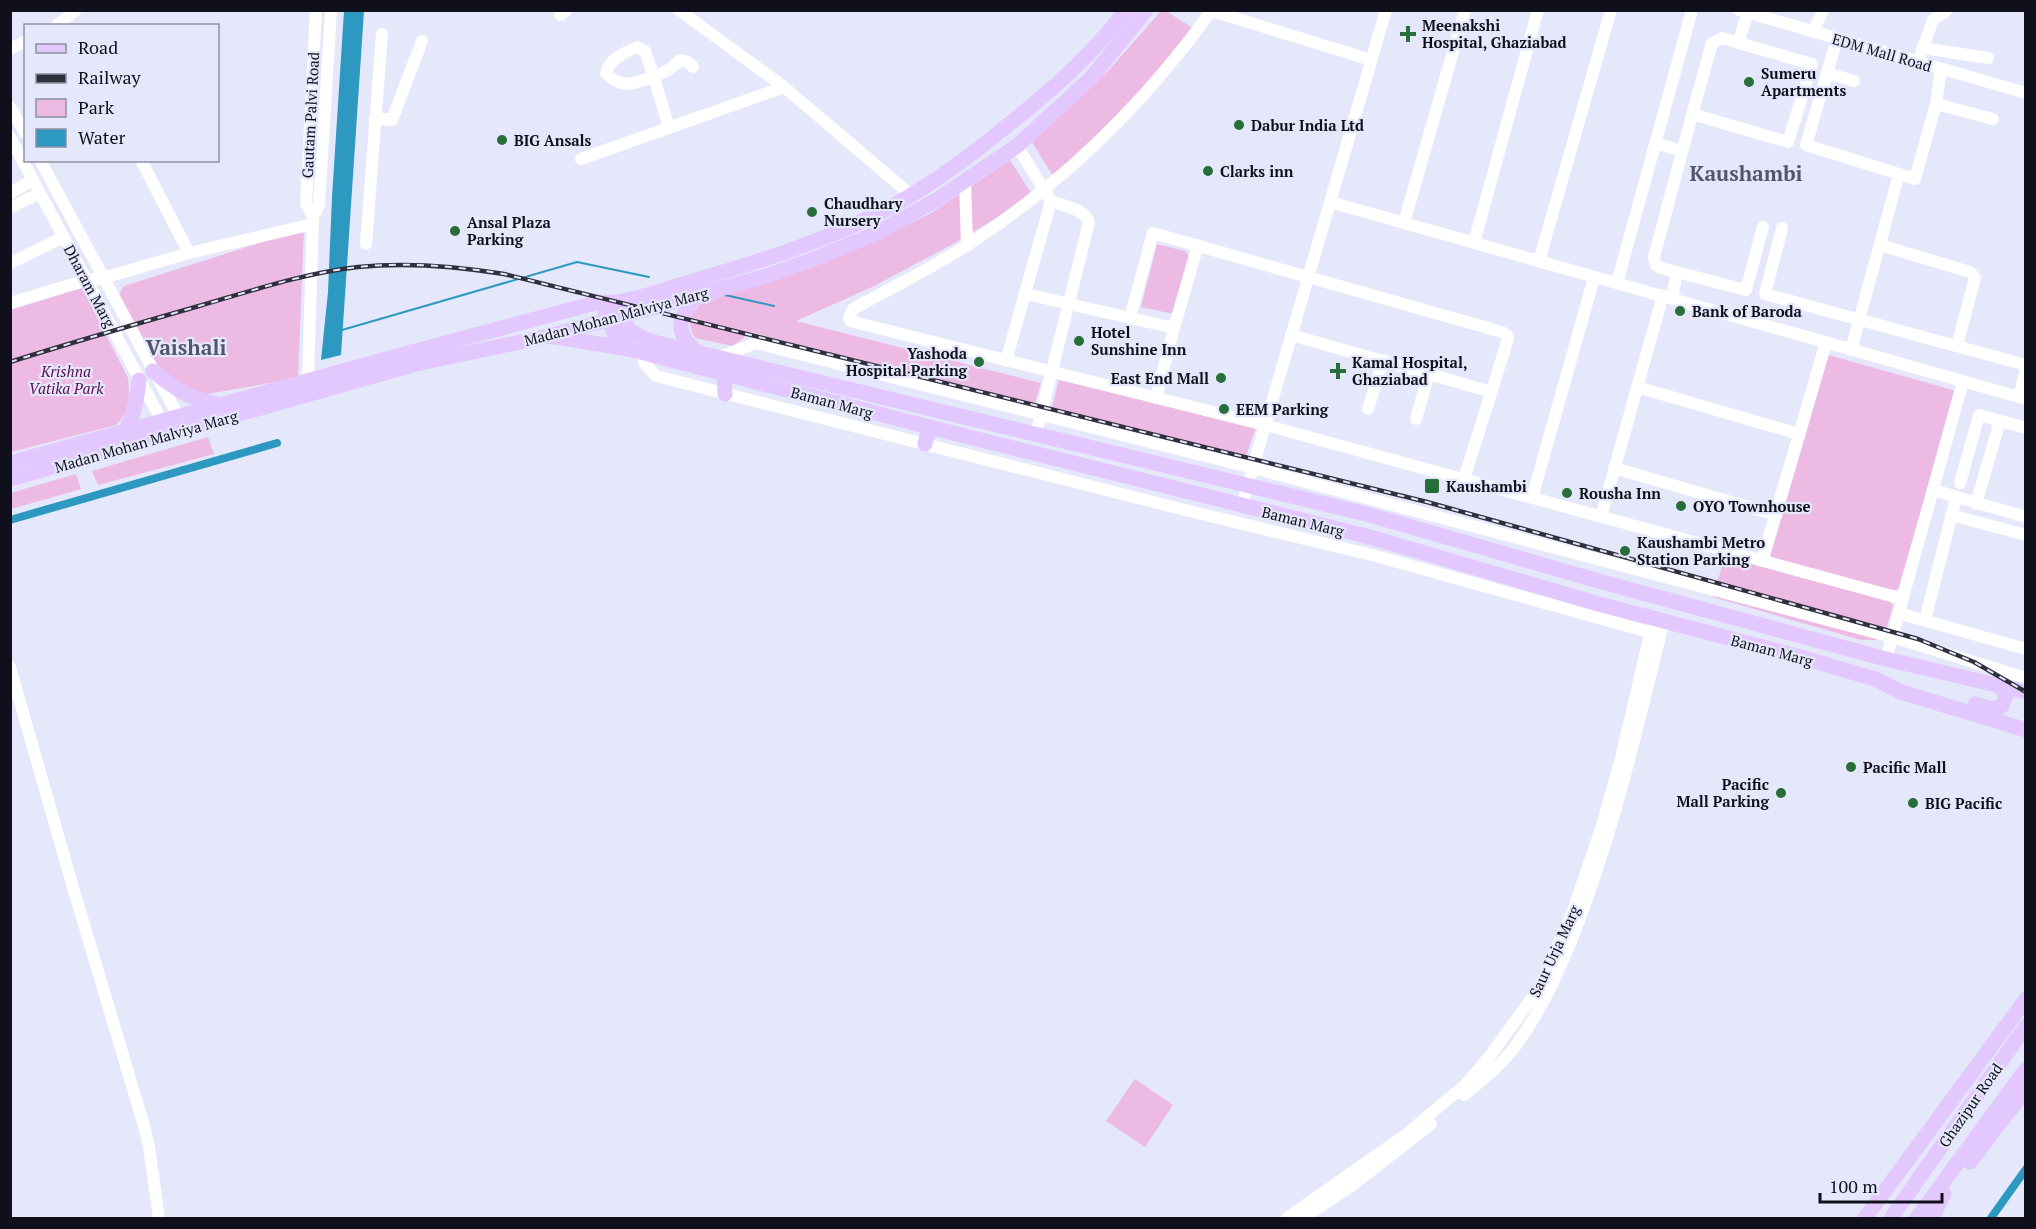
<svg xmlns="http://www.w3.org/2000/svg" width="2036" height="1229" viewBox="0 0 2036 1229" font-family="'PT Serif',serif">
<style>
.green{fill:#edbae4}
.water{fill:#2e99c0}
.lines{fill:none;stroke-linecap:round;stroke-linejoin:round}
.stream{stroke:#2e99c0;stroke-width:2}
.canal{stroke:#2e99c0;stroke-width:8}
.minor{stroke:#fff;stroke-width:12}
.major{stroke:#e3c7ff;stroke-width:15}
.rail-casing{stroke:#2f303c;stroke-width:4.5}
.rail{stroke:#e5e7fa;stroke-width:2;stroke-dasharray:7;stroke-linecap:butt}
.poi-dot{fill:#276e3a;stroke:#e5e7fa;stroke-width:2}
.labels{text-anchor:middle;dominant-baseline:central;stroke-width:4.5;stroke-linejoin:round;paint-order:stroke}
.poi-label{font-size:15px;font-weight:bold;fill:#0f101b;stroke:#e5e7fa;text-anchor:start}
.street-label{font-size:15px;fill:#0f101b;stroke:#e5e7fa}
.park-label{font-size:15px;font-style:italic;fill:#5d0c57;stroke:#e5e7fa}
.district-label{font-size:21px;font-weight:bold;fill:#52556f;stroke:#e5e7fa}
</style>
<rect width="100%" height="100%" fill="#e5e7fa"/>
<g class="green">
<polygon points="1161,11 1166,11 1196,30 1164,67 1055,179 1032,142 1109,70"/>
<path d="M 1010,160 L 1033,196 L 953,244 L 872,287 L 796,321 L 1041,383 L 1034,407 L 751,332 L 733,346 L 695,338 C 687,322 689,318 700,304 L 864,246 L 933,212 Z"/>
<polygon points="304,229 298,378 207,394 191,393 155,363 119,294 124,286"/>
<polygon points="1157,244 1185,251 1189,256 1174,314 1141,307"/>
<path d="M 82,288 L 128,378 C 130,396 130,412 116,425 L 11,452 L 11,310 Z"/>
<polygon points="1829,355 1956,391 1898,589 1885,593 1769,561"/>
<polygon points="1059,380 1256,427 1246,456 1146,431 1051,411"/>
<polygon points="208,437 214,454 98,485 92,471"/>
<polygon points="76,474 81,489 11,509 11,493"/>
<polygon points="1725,556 1890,602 1893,606 1884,636 1876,640 1861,640 1713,597"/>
<polygon points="1135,1079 1173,1105 1145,1147 1106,1121"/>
</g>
<polygon class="water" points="344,11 364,11 341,355 321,360 328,292 332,197"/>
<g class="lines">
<g class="stream">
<polyline points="725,295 774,306"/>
<polyline points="342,330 577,262 649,277"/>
</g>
<g class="canal">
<polyline points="10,520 277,443"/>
<polyline points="1991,1218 2026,1169"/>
</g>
<g class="minor">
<polyline points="679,10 784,87 911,195"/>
<polyline points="1209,10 1371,60"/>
<path d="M 1212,10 C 1145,103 1065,182 969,244 C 932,268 891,288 853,309 L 849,318 L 850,321 L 1265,425 L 1903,599"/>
<polyline points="1739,10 2026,93"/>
<polyline points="560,15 567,10"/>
<polyline points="56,26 76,10"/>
<polyline points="1813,32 1823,10"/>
<polyline points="1837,39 1806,145 1915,179 1936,104 1993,119"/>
<polyline points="1738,43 1748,13"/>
<polyline points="1923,48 1988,58"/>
<polyline points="10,49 26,41"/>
<polyline points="1921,53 1933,20 1947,10"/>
<polyline points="1827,73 1854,81"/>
<polyline points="1936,104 1941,69"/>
<polyline points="10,107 26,134"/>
<path d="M 1692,114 L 1788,142 L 1812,64 L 1722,38 L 1712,43 C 1692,114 1673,186 1654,257 L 1656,265 L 1661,268 L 1746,290 L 1763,227"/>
<polyline points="375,118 392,120 422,41"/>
<path d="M 669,128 L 654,77 C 634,83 621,90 606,73 C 610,58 624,53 637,47 L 645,51 L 654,77 L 670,69 L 680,60 L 688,62 L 693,67"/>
<polyline points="10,137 165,427"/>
<polyline points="1655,143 1682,151"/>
<polyline points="581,159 784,87"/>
<polyline points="40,160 182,423"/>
<polyline points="141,160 189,253"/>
<polyline points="965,180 967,246"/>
<polyline points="10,193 33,180"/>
<polyline points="1330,202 2026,399"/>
<polyline points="10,208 40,193"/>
<polyline points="313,217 306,204 316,10"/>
<polyline points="1404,223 1465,10"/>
<polyline points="1782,228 1765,294 2026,365"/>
<polyline points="1474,243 1538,10"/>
<polyline points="366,244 382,34"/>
<polyline points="1880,245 1970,272 1975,278 1957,346"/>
<polyline points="1539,261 1611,10"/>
<polyline points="10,263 64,237"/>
<polyline points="1617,283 1692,10"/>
<polyline points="1026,294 1174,328"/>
<polyline points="1672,298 1677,272"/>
<polyline points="10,303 87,280 103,278 189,253 313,224"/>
<polyline points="1130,318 1153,233 1502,332 1508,336 1508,339 1464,479"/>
<polyline points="1291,335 1492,392"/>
<polyline points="1851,350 1899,174"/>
<polyline points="641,353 645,364 656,376 1189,511 1372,555 1660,635"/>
<polyline points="717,358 756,343 1253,468 1892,637 2026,678"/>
<polyline points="1006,361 1051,201 1017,146"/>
<polyline points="308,381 313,217 319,205 331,10"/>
<polyline points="1637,387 1799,434"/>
<polyline points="2019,397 2026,369"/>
<polyline points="1156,398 1174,328 1198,245"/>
<polyline points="1368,409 1383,360"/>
<polyline points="1416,419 1429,373"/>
<path d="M 1036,434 L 1089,222 C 1085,209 1063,206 1051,201"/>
<polyline points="1614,468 1776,515"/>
<polyline points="1960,483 1979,415 2026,428"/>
<polyline points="1933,490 2026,517"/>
<polyline points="1532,498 1594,278"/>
<polyline points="1976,504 2000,421"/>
<polyline points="1242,505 1386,10"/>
<polyline points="1951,515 2026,535"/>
<polyline points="1601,517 1663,295"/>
<polyline points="1762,561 1826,342"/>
<polyline points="1898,613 2026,649"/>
<polyline points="1925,620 1956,498"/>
<polyline points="1886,659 1963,381"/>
<polyline points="10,667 72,884 144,1126 149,1147 159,1218"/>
<path d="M 1464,1095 C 1482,1080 1500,1067 1514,1048 C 1543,1009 1563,963 1580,918 C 1615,824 1638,726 1662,628"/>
<polyline points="1287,1218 1404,1136 1466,1084 1490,1056 1539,988 1573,911 1602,826 1621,758 1652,626"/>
<polyline points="1303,1218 1354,1184 1431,1124"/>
</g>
<g class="major">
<path d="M 696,296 C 677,320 674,332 698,353"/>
<path d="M 612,303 C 627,326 626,333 654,342 L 1370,515 L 1602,582 L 1886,659 L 2026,692"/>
<polyline points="605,312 614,333 629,349"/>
<polyline points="549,336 629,349 929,427 1366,536 1599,604 1797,656 1875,679 1901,692 2026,730"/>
<path d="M 153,371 C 175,389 189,399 218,404"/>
<polyline points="724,374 725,394"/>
<path d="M 125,431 C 135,414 137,399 139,380"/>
<polyline points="925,444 929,427"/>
<path d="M 10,463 L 412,352 L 599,302 C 628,305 667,288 696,280 C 755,263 815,244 871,217 C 919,194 961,163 1002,130 C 1047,94 1092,56 1126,10"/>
<polyline points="10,479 416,364 549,336 655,307 763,277 817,258 877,233 938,199 1017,146 1091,78 1146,10"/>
<polyline points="1975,704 1993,709 2002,706 2006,695 2000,686"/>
<polyline points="1970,1162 2026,1089"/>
<polyline points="1865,1218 2026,999"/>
<polyline points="1891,1218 2026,1026"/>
<polyline points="1917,1218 2026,1069"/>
<polyline points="1932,1218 1944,1194"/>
</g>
<defs>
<path id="rail" d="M 10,362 C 73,342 136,324 199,306 C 251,291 304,273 358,267 C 407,262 455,266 504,274 L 1427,502 L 1918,639 L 1974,662 L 2026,692"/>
</defs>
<use href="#rail" class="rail-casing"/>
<use href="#rail" class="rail"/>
</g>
<g class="poi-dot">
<path d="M1405 25h6v6h6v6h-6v6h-6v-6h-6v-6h6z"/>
<circle cx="1749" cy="82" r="6"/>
<circle cx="1239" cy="125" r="6"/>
<circle cx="502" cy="140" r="6"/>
<circle cx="1208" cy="171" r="6"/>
<circle cx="812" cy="212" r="6"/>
<circle cx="455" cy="231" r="6"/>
<circle cx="1680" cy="311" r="6"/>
<circle cx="1079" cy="341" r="6"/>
<circle cx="979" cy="362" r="6"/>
<path d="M1335 362h6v6h6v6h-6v6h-6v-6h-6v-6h6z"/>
<circle cx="1221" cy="378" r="6"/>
<circle cx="1224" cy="409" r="6"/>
<rect x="1424" y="478" width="16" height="16" rx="3"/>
<circle cx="1567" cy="493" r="6"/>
<circle cx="1681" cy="506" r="6"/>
<circle cx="1625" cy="551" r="6"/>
<circle cx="1851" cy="767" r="6"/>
<circle cx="1781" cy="793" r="6"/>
<circle cx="1913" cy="803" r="6"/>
</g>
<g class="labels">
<g class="poi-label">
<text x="1422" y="25">Meenakshi<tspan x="1422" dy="17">Hospital, Ghaziabad</tspan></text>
<text x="1761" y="73">Sumeru<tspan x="1761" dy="17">Apartments</tspan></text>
<text x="1251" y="125">Dabur India Ltd</text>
<text x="514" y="140">BIG Ansals</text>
<text x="1220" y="171">Clarks inn</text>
<text x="824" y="203">Chaudhary<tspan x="824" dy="17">Nursery</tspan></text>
<text x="467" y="222">Ansal Plaza<tspan x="467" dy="17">Parking</tspan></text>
<text x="1692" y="311">Bank of Baroda</text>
<text x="1091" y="332">Hotel<tspan x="1091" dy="17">Sunshine Inn</tspan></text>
<text x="967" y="353" text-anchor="end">Yashoda<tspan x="967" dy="17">Hospital Parking</tspan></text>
<text x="1352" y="362">Kamal Hospital,<tspan x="1352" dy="17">Ghaziabad</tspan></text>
<text x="1209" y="378" text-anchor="end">East End Mall</text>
<text x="1236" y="409">EEM Parking</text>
<text x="1446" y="486">Kaushambi</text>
<text x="1579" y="493">Rousha Inn</text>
<text x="1693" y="506">OYO Townhouse</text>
<text x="1637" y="542">Kaushambi Metro<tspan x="1637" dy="17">Station Parking</tspan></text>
<text x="1863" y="767">Pacific Mall</text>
<text x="1769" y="784" text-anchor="end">Pacific<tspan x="1769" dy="17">Mall Parking</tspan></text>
<text x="1925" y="803">BIG Pacific</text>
</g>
<g class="street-label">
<text transform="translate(1882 52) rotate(16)">EDM Mall Road</text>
<text transform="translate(310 115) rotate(-87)">Gautam Palvi Road</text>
<text transform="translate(90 286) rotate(62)">Dharam Marg</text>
<text transform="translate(616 316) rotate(-15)">Madan Mohan Malviya Marg</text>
<text transform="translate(832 402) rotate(15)">Baman Marg</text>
<text transform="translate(146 441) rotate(-16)">Madan Mohan Malviya Marg</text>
<text transform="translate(1303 521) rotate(14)">Baman Marg</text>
<text transform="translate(1772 650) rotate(15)">Baman Marg</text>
<text transform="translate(1554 951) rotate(-65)">Saur Urja Marg</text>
<text transform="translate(1970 1105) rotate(-55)">Ghazipur Road</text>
</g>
<g class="park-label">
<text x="66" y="371">Krishna<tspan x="66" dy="17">Vatika Park</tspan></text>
</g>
<g class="district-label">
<text x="1746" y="173">Kaushambi</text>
<text x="186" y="347">Vaishali</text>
</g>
</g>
<rect width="2036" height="1229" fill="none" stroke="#0f101b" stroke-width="24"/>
<rect x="24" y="24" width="195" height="138" fill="#e5e7fa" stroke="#8f91a1" stroke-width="1.5"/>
<rect x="36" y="44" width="30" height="9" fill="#e3c7ff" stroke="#8f91a1" stroke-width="1.5"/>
<text x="78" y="54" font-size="18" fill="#0f101b">Road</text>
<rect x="36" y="74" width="30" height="9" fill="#2f303c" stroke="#8f91a1" stroke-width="1.5"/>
<text x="78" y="84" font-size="18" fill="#0f101b">Railway</text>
<rect x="36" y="99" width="30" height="18" fill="#edbae4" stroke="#8f91a1" stroke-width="1.5"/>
<text x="78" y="114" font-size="18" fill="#0f101b">Park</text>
<rect x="36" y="129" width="30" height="18" fill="#2e99c0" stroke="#8f91a1" stroke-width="1.5"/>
<text x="78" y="144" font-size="18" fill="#0f101b">Water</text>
<path d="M1820 1193v9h122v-9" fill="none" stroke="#0f101b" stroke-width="3"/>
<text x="1829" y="1193" font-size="18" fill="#0f101b" stroke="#e5e7fa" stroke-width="4.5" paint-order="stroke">100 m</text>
</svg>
